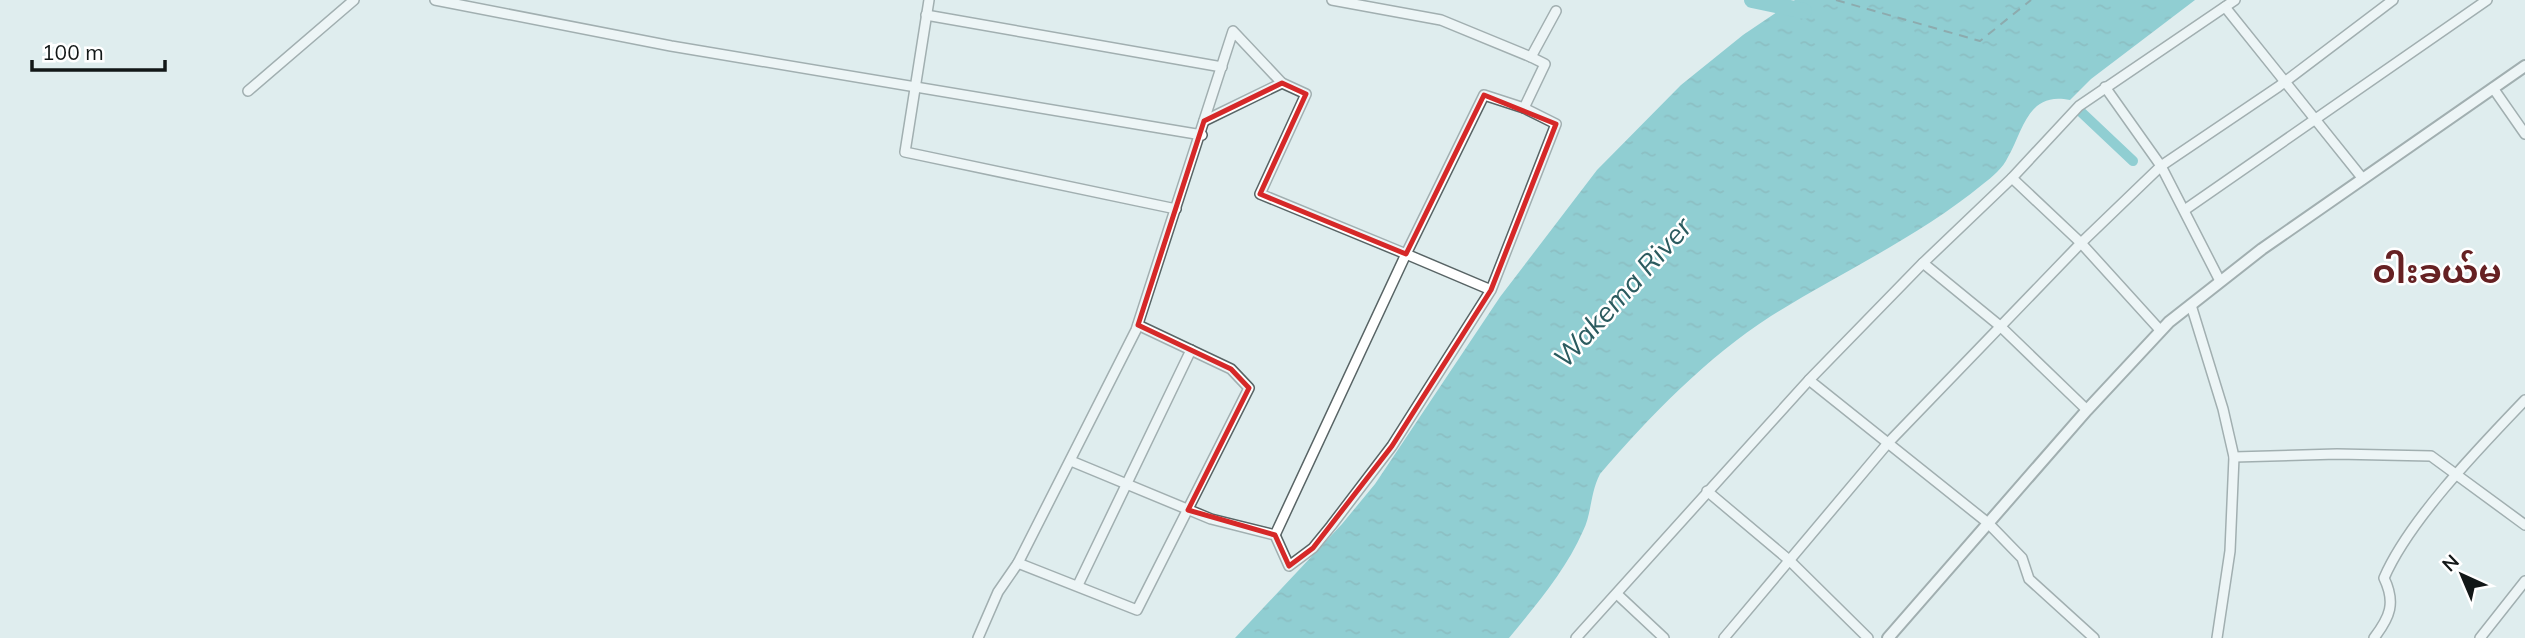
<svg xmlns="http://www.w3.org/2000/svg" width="2525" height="638" viewBox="0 0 2525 638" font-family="Mulish,'Noto Sans Myanmar',sans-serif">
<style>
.water{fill:url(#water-ripples)}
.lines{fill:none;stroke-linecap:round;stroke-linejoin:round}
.canal{stroke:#31a8b0;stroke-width:10}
.river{stroke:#31a8b0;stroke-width:16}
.ferry{stroke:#2b5b5f;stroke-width:2;stroke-dasharray:9 7;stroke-linecap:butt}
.minor-casing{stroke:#586465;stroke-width:12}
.tertiary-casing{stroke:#586465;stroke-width:14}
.minor{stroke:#fff;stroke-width:9}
.tertiary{stroke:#fff;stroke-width:10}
.marked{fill:none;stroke:#d62828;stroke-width:5;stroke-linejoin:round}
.labels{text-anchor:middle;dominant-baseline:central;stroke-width:5;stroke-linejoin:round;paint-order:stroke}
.water-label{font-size:28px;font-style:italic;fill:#2b5b5f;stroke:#fff}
.district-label{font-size:33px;font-weight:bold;fill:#662123;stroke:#fff}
</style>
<defs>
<pattern id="water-ripples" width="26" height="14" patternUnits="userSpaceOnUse" patternTransform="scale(1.75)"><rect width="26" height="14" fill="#31a8b0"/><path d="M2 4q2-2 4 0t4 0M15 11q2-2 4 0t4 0" fill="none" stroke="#28888e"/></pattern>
</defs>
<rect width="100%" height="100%" fill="#dfedee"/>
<path class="water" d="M 1795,0 L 2195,0 L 2091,79 L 2070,100 C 2028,91 2024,129 2008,157 C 2003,168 1992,177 1983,184 C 1920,236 1840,273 1771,316 C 1707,357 1649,417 1600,474 C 1590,493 1592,513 1583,531 C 1566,570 1536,605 1509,638 L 1235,638 L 1342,524 L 1375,484 L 1500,297 L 1597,170 L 1681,85 L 1743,35 Z"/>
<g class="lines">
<polyline class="canal" points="2080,111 2133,161"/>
<polyline class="river" points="1752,0 1804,11"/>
<polyline class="ferry" points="1836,0 1980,41 2031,0"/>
<defs>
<g id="minor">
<polyline points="435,0 671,46 1202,135"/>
<polyline points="929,0 905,152 1176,209"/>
<polyline points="1332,0 1441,20 1531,57 1556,11"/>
<polyline points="2225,7 2363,179"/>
<polyline points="926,15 1222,67"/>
<polyline points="2105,87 2161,166 2220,281"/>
<polyline points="2493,88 2525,134"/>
<polyline points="248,91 354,0"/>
<polyline points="1524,108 1545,64 1531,57"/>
<polyline points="1204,121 1282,83 1306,94 1260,194 1406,254 1275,535"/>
<polyline points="2012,178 2081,243 2160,330"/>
<polyline points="2186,209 2487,0"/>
<polyline points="1923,263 2000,326 2087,410"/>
<polyline points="2191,305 2223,409 2234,457 2230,551 2217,638"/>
<polyline points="1809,380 1988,523 2022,558 2029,579 2094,638"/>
<polyline points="2234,457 2337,454 2431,456 2525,525"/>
<polyline points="1071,461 1211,519 1275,535 1289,566 1313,548 1331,526 1392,446 1491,290 1556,124 1524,108 1484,95 1406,254 1491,290"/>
<polyline points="1707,491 1789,560 1868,638"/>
<polyline points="1018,563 1137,610 1249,388 1231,369 1138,325"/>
<polyline points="1078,585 1191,350"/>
<polyline points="1617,594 1664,638"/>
<polyline points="978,638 998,592 1018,563 1136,330 1233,31 1282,83"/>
<polyline points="1576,638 1809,380 1923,263 2012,178 2079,106 2235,0"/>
<polyline points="1724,638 1888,443 2081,243 2161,166 2278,87 2393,0"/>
<path d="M 2374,638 C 2390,617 2396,603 2384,578 C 2409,520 2480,447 2525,400"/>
<polyline points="2480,638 2525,581"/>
</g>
<polyline id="tertiary" points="1888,638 2087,410 2169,322 2262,249 2525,66"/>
</defs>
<use href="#minor" class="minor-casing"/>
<use href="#tertiary" class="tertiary-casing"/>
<use href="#minor" class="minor"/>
<use href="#tertiary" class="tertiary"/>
</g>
<path d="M0 0H2525V638H0ZM 1282,83 L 1306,94 L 1260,194 L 1406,254 L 1484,95 L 1556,124 L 1491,290 L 1392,446 L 1313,548 L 1289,566 L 1275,535 L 1188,510 L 1249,388 L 1231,369 L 1138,325 L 1204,121 Z" fill="#dfedee" fill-opacity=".55" fill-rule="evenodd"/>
<path class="marked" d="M 1282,83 L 1306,94 L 1260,194 L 1406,254 L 1484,95 L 1556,124 L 1491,290 L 1392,446 L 1313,548 L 1289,566 L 1275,535 L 1188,510 L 1249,388 L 1231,369 L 1138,325 L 1204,121 Z"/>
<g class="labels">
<g class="water-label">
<text transform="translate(1622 292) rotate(-48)">Wakema River</text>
</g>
<g class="district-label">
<text x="2437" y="270">ဝါးခယ်မ</text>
</g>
</g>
<g transform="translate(2462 575) rotate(316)" stroke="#ffffff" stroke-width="5" paint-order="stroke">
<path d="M0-5L12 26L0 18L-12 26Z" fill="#121717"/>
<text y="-10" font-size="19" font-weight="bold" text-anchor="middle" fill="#121717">N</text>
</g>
<path d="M32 60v10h133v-10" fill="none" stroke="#121717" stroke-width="3.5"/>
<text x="42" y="60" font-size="21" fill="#121717" stroke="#ffffff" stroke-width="5" paint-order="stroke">100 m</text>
</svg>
